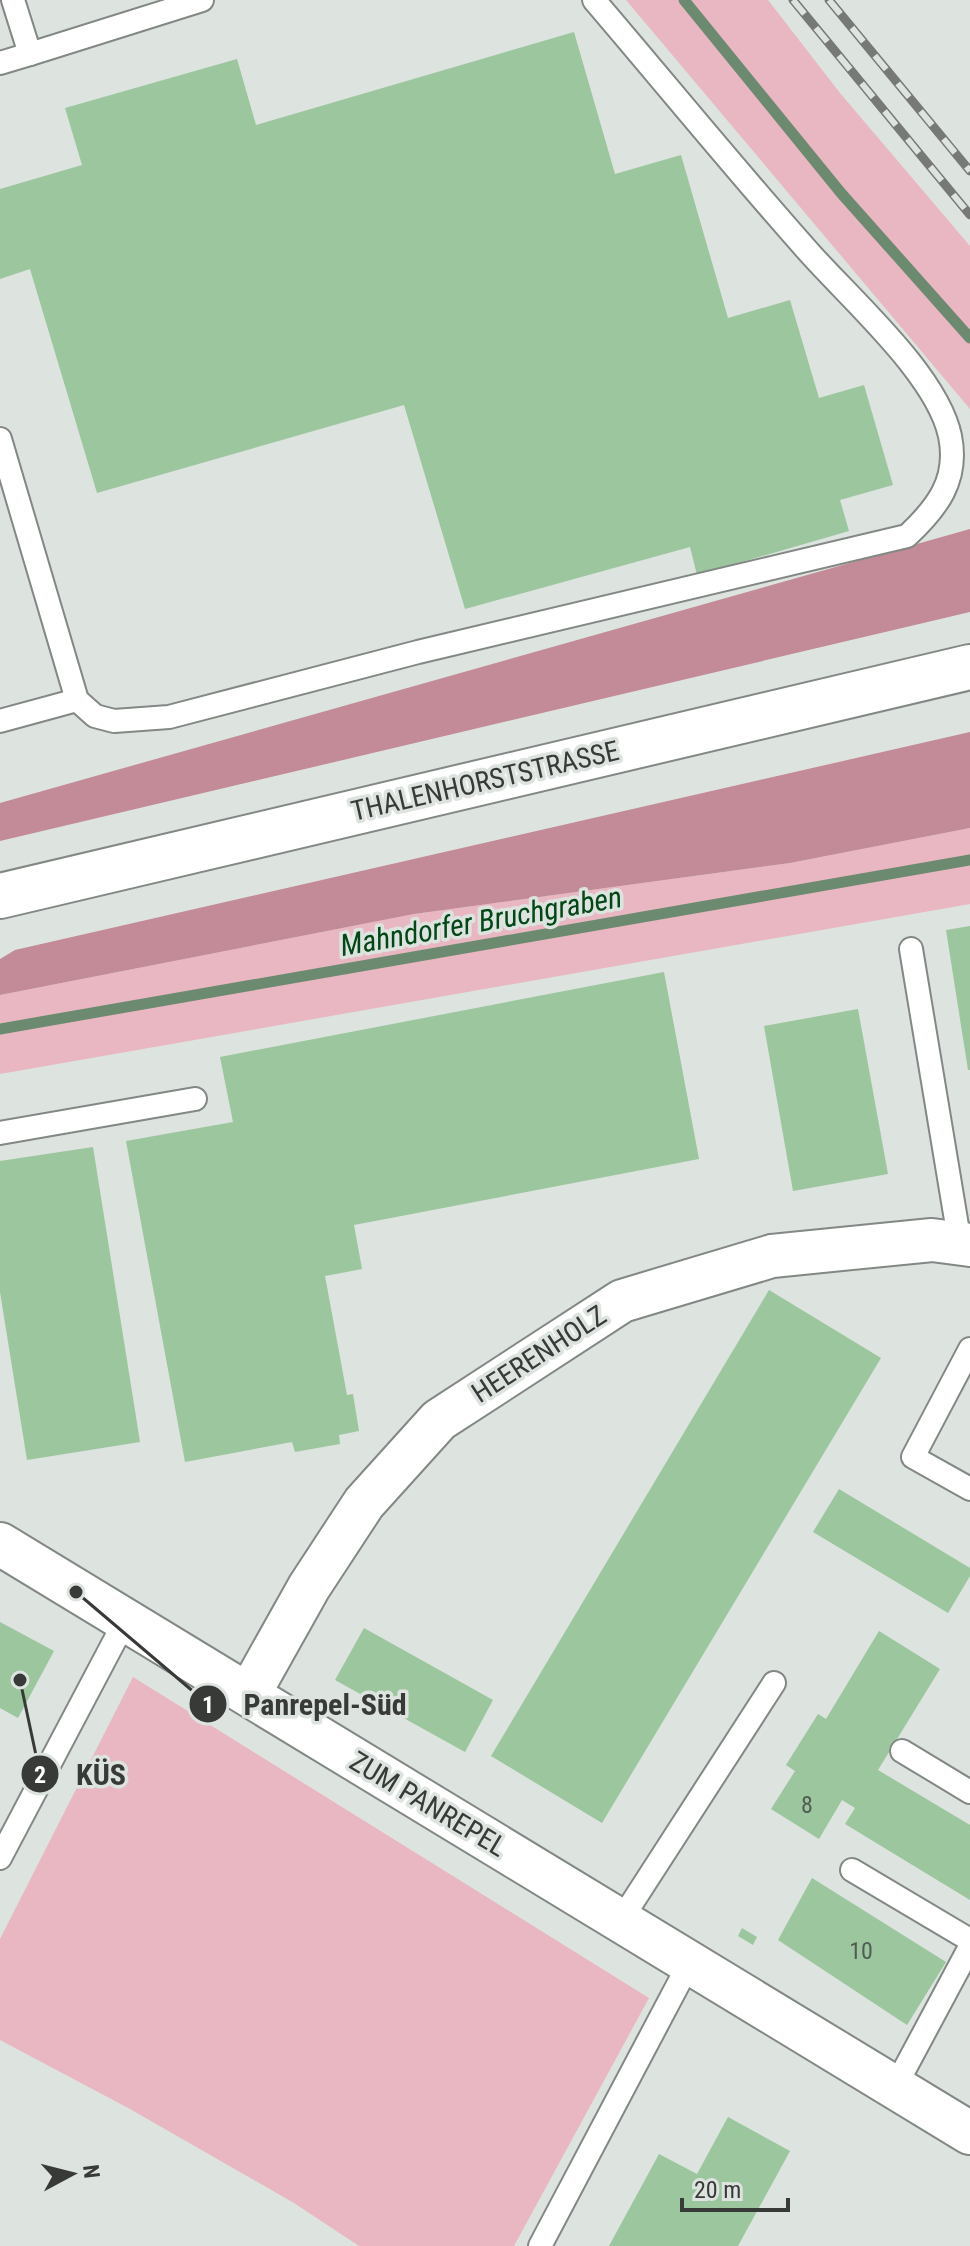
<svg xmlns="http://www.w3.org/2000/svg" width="970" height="2246" font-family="'Roboto Condensed',sans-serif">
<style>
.green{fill:#e9b7c1}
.forest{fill:#c38a97}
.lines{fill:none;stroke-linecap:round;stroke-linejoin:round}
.stream{stroke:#6c8a6f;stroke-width:11}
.building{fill:#9bc69e}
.service-casing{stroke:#828883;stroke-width:26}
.minor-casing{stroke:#828883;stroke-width:46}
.secondary-casing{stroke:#828883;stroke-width:48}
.service{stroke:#fff;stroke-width:22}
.minor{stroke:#fff;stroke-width:42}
.secondary{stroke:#fff;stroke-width:44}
.rail-casing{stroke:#767976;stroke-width:9}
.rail{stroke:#dde3de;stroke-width:6;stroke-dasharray:18;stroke-linecap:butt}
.labels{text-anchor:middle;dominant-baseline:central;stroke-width:7;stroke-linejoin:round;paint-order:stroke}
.number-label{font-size:24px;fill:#515d52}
.street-label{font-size:28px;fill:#383a38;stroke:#dde3de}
.water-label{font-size:30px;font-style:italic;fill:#024716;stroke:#dde3de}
.leader{fill:none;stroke:#383a38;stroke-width:3}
.callout-dot{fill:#383a38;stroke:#dde3de;stroke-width:3}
.mark-label{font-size:24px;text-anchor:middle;font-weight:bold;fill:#fff}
.callout-label{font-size:30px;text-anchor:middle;font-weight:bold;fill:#383a38;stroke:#dde3de;stroke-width:7;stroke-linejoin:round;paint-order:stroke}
</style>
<rect width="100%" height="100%" fill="#dde3de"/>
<g class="green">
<polygon points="626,0 768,0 840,93 970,246 970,409"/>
<polygon points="970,828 970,904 0,1074 0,995 414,914 790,863"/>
<polygon points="133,1677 649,1998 514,2246 359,2246 294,2203 130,2109 0,2040 0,1939"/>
</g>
<g class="forest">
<polygon points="970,529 970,612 0,841 0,803"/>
<polygon points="970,732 970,828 790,863 414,914 0,995 0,959 15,950"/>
</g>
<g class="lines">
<g class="stream">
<polyline points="684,0 841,193 970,338"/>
<polyline points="0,1029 970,860"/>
</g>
</g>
<g class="building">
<polygon points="574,32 615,174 681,155 728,318 790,300 819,398 864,385 893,485 840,500 849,531 697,575 690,547 465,609 404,405 97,493 30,269 0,279 0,189 82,165 65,108 237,59 256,125"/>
<polygon points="970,926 970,1070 968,1070 946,930"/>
<polygon points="664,972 699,1159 354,1225 362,1269 325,1276 347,1395 353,1394 359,1431 339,1435 340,1444 295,1452 292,1442 185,1462 126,1141 233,1122 220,1057"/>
<polygon points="858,1009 888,1174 793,1191 764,1026"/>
<polygon points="93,1147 140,1442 27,1460 0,1292 0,1161"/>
<polygon points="769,1290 881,1358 602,1823 491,1756"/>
<polygon points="839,1489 970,1568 970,1576 948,1613 813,1532"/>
<polygon points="0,1622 54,1651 18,1718 0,1708"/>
<polygon points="364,1628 493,1700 465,1752 335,1680"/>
<polygon points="879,1631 940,1669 878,1770 970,1825 970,1900 845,1824 855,1808 842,1800 819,1839 771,1809 795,1771 786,1765 818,1714 826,1719"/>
<polygon points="812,1878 946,1962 907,2025 778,1940"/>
<polygon points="742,1928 757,1937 753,1945 738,1936"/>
<polygon points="728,2117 790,2151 738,2246 609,2246 659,2154 697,2174"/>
</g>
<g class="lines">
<defs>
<g id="service">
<polyline points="13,0 30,54 202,0"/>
<polyline points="0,63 30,54"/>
<polyline points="0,439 77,700 0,721"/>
<path d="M 77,700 L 95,716 L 114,721 L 169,717 L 418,652 L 907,536 C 937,508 959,480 950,436 C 937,374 849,298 807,250 C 734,168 665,83 594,0"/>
<polyline points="911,949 960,1244"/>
<polyline points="0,1133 195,1099"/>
<polyline points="970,1349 913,1457 970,1489"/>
<polyline points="902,1751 970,1792"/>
<polyline points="0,1858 125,1621"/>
<polyline points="852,1870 970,1940"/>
<polyline points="621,1920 774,1683"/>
<polyline points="895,2087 970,1947"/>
<polyline points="540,2246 690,1962"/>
</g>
<g id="minor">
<polyline points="0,1544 970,2133"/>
<polyline points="249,1694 309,1587 364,1503 439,1420 622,1301 772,1256 932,1240 970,1245"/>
</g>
<polyline id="secondary" points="0,896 970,667"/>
</defs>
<use href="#service" class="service-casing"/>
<use href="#minor" class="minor-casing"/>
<use href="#secondary" class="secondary-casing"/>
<use href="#service" class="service"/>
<use href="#minor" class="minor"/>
<use href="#secondary" class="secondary"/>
<defs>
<g id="rail">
<polyline points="793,0 970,215"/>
<polyline points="829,0 970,171"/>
</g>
</defs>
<use href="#rail" class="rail-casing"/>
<use href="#rail" class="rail"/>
</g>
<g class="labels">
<g class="number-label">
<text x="807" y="1805">8</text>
<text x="861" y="1951">10</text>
</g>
<g class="street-label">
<text transform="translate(485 781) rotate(-13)">THALENHORSTSTRASSE</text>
<text transform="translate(539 1354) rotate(-33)">HEERENHOLZ</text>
<text transform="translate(428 1804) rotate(31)">ZUM PANREPEL</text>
</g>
<g class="water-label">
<text transform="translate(481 921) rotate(-10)">Mahndorfer Bruchgraben</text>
</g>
</g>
<path class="leader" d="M76 1592L208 1704M20 1680L40 1774"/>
<g class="callout-dot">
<circle cx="76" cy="1592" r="8"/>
<circle cx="20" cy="1680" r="8"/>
<circle cx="208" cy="1704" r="20"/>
<circle cx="40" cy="1774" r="20"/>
</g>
<g class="mark-label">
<text x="208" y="1713">1</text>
<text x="40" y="1783">2</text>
</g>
<g class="callout-label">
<text x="325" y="1715">Panrepel-Süd</text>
<text x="101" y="1785">KÜS</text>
</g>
<g transform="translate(72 2174) rotate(83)" stroke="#dde3de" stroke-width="6" paint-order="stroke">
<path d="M0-6L14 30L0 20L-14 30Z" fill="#383a38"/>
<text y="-12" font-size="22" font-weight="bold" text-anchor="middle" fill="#383a38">N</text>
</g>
<path d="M682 2198v12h106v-12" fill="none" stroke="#383a38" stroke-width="4"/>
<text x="694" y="2198" font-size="24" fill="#383a38" stroke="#dde3de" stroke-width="6" paint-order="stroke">20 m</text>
</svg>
